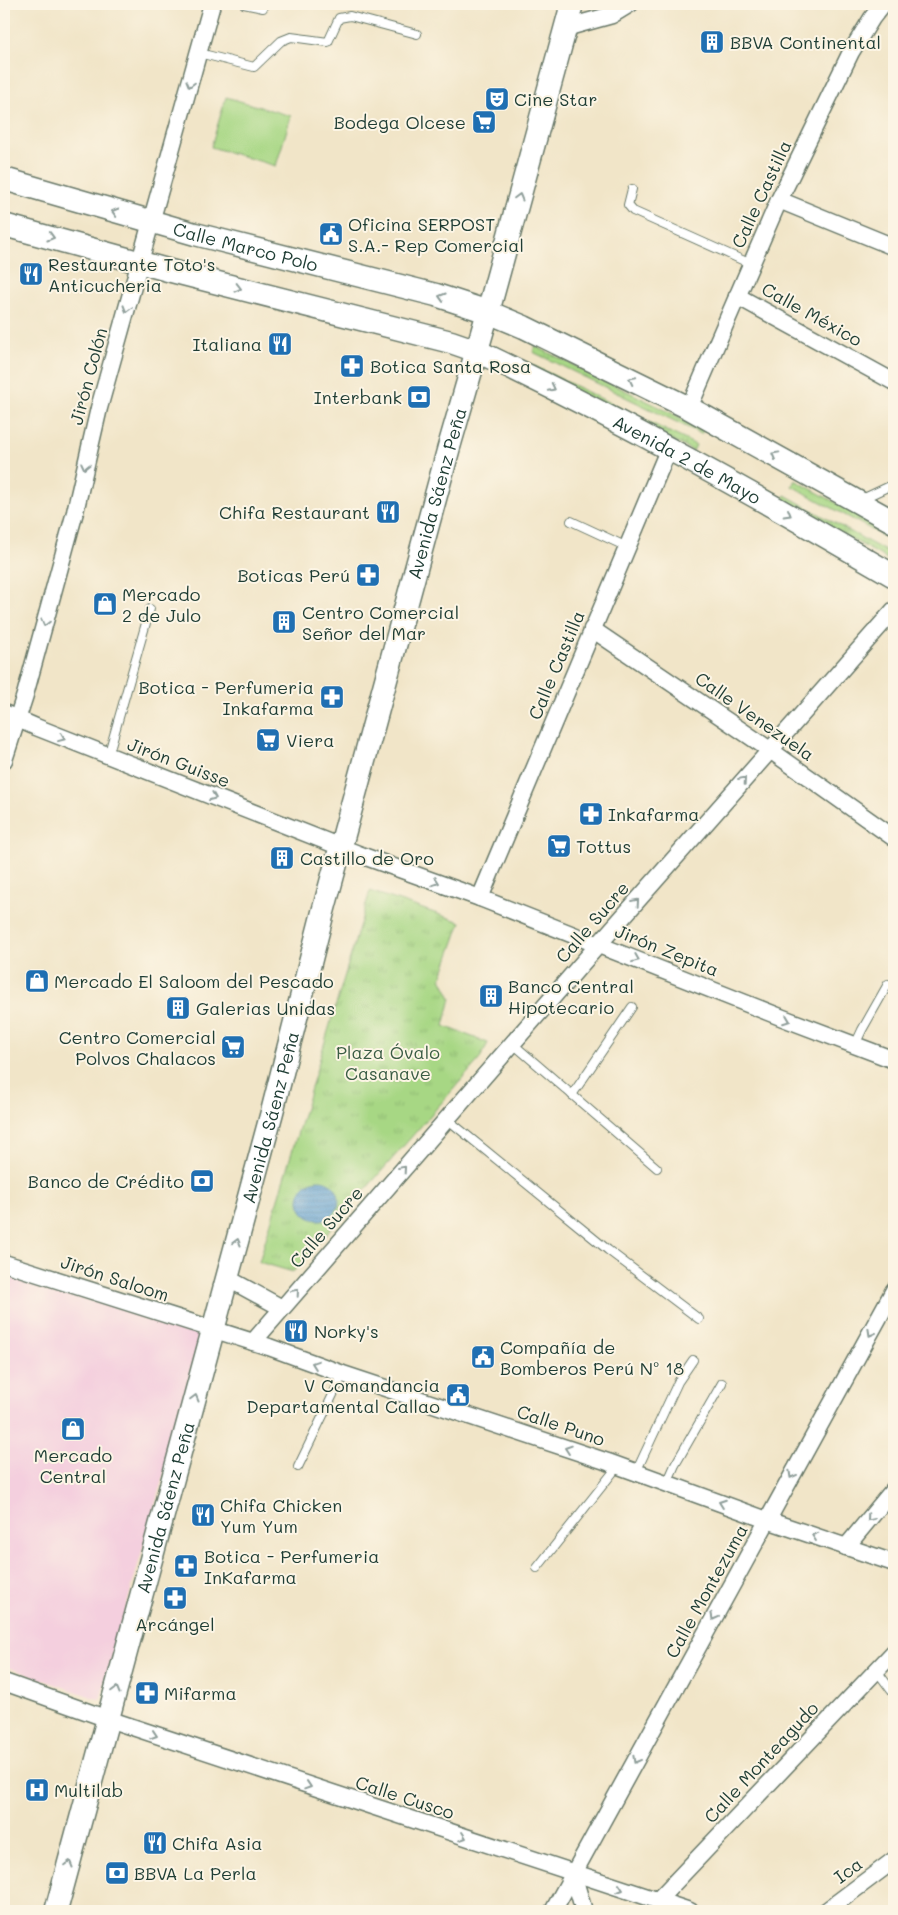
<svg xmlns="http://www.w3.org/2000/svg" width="898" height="1915" font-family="Mali,sans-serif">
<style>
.built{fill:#f4cfde}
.grass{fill:url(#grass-tufts);stroke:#638a5c}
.garden{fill:#a7d784;stroke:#638a5c}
.water{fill:url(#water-rules);stroke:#3f6e83}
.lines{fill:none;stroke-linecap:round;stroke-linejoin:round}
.lane-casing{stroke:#687868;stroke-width:10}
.street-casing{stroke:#687868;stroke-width:19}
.secondary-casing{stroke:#687868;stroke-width:25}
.lane{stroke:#fff;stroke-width:8}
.street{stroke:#fff;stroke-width:16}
.secondary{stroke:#fff;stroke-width:22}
.oneway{stroke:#8f9e9a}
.labels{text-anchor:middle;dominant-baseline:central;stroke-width:4;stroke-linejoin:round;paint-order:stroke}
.poi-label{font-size:18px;fill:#1f3d34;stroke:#fcf5e5;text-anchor:start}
.street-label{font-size:18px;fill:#1f3d34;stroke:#fcf5e5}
.park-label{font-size:18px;fill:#3a5c44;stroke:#fcf5e5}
</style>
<defs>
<pattern id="grass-tufts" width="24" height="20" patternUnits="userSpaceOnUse" patternTransform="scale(1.25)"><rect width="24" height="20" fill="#a7d784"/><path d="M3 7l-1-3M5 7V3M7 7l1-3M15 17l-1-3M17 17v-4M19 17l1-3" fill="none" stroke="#8fb973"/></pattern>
<pattern id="water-rules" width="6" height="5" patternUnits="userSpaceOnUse" patternTransform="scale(1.25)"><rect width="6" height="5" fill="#5fa0d2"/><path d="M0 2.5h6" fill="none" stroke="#4e84ab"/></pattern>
</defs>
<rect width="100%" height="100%" fill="#fcf5e5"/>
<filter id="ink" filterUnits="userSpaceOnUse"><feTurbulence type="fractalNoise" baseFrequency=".02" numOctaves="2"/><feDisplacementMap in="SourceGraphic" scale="10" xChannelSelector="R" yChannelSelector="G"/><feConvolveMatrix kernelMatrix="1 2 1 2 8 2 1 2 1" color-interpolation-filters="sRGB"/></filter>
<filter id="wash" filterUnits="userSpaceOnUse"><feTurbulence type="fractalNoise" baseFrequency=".0096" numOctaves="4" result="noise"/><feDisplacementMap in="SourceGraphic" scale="20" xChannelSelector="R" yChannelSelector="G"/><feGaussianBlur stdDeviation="1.12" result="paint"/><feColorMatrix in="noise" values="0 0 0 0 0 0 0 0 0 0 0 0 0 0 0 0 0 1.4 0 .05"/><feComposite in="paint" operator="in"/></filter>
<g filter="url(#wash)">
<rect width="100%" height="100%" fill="#f1e5c8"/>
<polygon class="built" points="4,1266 203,1335 100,1700 4,1666"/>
<g class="grass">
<polygon points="535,346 704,429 701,434 533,352"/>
<polygon points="528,363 696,445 693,451 525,368"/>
<polygon points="795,480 894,535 894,542 792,486"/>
<polygon points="785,495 894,556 894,563 782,500"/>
<polygon points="370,891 461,922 441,978 451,998 444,1026 488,1043 479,1060 293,1272 259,1262"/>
</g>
<polygon class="garden" points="226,97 291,116 276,166 211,147"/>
<circle class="water" cx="319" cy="1200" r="20"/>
</g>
<g filter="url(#ink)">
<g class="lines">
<defs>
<g id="lane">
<polyline points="244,4 263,8"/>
<polyline points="199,53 254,67 281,41 291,37 328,42 339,18 350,16 417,34"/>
<polyline points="632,189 628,205 633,211 751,264"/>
<polyline points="862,499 894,484"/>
<polyline points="571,521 627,547"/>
<polyline points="108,756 150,609"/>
<polyline points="512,1043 657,1168"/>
<polyline points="855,1045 862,1030 888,984"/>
<polyline points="572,1095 632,1007"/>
<polyline points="447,1119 608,1250 699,1319"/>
<polyline points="298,1467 343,1374"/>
<polyline points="636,1472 678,1382 693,1360"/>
<polyline points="667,1483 675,1465 722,1383"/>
<polyline points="537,1568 618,1466"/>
<polyline points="877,1671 894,1694"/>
</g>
<g id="street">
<polyline points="565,28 612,15 630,4"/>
<polyline points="779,200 894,247"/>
<polyline points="737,296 894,382"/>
<polyline points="689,408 779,200 851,52 872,18 883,4"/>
<polyline points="592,629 770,750 894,838"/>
<polyline points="4,713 36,727 366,857 480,898 783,1018 894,1060"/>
<polyline points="4,760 25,695 75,512 99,408 212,4"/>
<polyline points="480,898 669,448"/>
<polyline points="4,1263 269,1347 343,1374 608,1462 767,1520 894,1563"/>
<polyline points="227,1278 282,1308"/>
<polyline points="253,1342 599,944 894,610"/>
<polyline points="846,1547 894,1489"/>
<polyline points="4,1682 108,1719 690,1911"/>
<polyline points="573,1874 584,1911"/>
<polyline points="657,1901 894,1652"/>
<polyline points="553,1911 894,1290"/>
<polyline points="826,1911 894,1860"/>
</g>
<g id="secondary">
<path id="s1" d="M 4,179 L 195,234 L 436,295 L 488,312 L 524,327 L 689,408 L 894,522"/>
<path id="s2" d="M 4,225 L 171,271 L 451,342 L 477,351 C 620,419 757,496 894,576"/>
<path id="s3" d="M 56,1911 L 272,1112 L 323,912 L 449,447 L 488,312 L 572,4"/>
</g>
</defs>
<use href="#lane" class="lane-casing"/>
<use href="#street" class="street-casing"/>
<use href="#secondary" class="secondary-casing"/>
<use href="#lane" class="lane"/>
<use href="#street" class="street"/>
<use href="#secondary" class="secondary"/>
</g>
<defs><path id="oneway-chevron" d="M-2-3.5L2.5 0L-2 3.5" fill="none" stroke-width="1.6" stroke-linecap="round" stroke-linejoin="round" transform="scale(1.25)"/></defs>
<g class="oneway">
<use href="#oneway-chevron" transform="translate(190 84) rotate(105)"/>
<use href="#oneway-chevron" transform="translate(519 197) rotate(-75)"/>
<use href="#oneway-chevron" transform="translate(115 212) rotate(-164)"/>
<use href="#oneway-chevron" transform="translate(51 237) rotate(16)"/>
<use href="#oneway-chevron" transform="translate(238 288) rotate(14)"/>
<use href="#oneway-chevron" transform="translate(442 297) rotate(-163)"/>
<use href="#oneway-chevron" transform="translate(127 309) rotate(106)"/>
<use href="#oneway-chevron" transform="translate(632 380) rotate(-154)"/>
<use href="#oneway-chevron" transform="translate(552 388) rotate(27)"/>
<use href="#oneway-chevron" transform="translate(775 455) rotate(-151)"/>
<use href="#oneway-chevron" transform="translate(85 466) rotate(103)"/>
<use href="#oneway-chevron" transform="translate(788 514) rotate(30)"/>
<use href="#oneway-chevron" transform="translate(45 623) rotate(105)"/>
<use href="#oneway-chevron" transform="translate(62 738) rotate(22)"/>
<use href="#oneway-chevron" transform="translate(743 780) rotate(-49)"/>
<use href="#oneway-chevron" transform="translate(213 797) rotate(22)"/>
<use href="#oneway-chevron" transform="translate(436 882) rotate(20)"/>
<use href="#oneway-chevron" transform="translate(636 902) rotate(-49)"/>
<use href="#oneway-chevron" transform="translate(636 959) rotate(22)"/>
<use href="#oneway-chevron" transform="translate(787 1020) rotate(21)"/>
<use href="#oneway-chevron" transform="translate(403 1169) rotate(-49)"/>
<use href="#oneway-chevron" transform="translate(237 1242) rotate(-75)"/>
<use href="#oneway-chevron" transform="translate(296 1292) rotate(-49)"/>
<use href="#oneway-chevron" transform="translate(871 1333) rotate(119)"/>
<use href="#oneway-chevron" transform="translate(315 1364) rotate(-160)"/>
<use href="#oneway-chevron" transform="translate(195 1398) rotate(-75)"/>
<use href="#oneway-chevron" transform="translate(568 1449) rotate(-161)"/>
<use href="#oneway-chevron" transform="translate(792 1475) rotate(119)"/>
<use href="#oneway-chevron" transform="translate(722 1503) rotate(-160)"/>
<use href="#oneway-chevron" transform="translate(870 1518) rotate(130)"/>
<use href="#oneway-chevron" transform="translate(815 1536) rotate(-161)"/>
<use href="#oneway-chevron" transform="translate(714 1617) rotate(118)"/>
<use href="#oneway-chevron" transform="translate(116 1690) rotate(-75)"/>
<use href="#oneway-chevron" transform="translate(154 1735) rotate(18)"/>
<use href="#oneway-chevron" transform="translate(636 1760) rotate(119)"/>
<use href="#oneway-chevron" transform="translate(308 1786) rotate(18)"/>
<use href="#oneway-chevron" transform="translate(463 1837) rotate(19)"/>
<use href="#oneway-chevron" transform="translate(69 1864) rotate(-75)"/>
<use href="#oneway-chevron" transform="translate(620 1889) rotate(18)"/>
</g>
</g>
<defs>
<symbol id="building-square" viewBox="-11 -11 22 22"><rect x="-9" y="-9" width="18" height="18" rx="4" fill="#1f6fb2" stroke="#fcf5e5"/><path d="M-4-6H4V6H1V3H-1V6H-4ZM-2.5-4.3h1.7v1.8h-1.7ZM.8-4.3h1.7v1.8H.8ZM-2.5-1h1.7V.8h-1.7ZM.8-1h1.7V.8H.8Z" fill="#fff"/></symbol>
<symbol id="theatre-square" viewBox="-11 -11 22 22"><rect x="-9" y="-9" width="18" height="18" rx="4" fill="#1f6fb2" stroke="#fcf5e5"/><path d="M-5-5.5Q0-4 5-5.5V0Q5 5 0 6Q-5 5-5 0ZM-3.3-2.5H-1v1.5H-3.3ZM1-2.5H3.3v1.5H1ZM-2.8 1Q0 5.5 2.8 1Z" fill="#fff"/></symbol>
<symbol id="supermarket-square" viewBox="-11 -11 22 22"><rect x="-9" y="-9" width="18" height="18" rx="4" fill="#1f6fb2" stroke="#fcf5e5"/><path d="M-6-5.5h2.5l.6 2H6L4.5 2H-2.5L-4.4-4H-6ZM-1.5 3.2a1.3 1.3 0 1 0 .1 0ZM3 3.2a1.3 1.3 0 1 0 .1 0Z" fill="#fff"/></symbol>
<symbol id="civic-square" viewBox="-11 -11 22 22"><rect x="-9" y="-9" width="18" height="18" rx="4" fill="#1f6fb2" stroke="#fcf5e5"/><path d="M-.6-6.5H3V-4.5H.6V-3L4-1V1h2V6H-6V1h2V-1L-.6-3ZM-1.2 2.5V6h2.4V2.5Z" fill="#fff"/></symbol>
<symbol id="restaurant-square" viewBox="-11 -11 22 22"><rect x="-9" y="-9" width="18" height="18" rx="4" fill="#1f6fb2" stroke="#fcf5e5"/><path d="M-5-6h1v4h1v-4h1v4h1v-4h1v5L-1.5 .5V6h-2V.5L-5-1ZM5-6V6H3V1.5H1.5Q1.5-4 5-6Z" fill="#fff"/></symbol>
<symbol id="pharmacy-square" viewBox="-11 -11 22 22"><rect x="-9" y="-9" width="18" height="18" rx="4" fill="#1f6fb2" stroke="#fcf5e5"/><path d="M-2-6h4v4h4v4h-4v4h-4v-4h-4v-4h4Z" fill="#fff"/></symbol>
<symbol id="bank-square" viewBox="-11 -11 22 22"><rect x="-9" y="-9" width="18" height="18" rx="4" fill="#1f6fb2" stroke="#fcf5e5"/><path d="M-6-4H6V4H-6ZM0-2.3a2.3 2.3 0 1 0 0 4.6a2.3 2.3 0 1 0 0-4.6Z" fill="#fff"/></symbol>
<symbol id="shop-square" viewBox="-11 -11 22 22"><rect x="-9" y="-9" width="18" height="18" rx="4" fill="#1f6fb2" stroke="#fcf5e5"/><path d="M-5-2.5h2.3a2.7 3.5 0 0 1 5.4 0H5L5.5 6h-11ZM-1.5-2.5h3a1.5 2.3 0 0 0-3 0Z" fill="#fff"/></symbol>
<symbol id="hospital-square" viewBox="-11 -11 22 22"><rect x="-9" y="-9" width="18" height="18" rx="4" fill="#1f6fb2" stroke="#fcf5e5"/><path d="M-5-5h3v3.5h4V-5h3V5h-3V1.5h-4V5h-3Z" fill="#fff"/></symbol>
</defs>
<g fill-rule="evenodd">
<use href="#building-square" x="698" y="28" width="28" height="28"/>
<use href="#theatre-square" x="483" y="85" width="28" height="28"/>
<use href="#supermarket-square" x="470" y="108" width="28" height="28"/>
<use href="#civic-square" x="317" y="220" width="28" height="28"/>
<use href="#restaurant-square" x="17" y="260" width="28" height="28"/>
<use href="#restaurant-square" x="266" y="330" width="28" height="28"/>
<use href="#pharmacy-square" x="338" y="352" width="28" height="28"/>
<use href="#bank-square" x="405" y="383" width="28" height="28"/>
<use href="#restaurant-square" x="374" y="498" width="28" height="28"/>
<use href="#pharmacy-square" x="354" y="561" width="28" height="28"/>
<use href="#shop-square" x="91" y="590" width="28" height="28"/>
<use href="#building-square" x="270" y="608" width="28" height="28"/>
<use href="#pharmacy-square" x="318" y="683" width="28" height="28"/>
<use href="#supermarket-square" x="254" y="726" width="28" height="28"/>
<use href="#pharmacy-square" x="577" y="800" width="28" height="28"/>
<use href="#supermarket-square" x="545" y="832" width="28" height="28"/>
<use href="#building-square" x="268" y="844" width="28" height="28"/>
<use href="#shop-square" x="23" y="967" width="28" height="28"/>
<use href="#building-square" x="477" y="982" width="28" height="28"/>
<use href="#building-square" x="164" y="994" width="28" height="28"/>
<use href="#supermarket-square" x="219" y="1033" width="28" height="28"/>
<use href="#bank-square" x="188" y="1167" width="28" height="28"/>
<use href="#restaurant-square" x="282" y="1317" width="28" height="28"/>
<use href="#civic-square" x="469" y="1343" width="28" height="28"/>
<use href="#civic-square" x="444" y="1381" width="28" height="28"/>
<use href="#shop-square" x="59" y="1415" width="28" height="28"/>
<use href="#restaurant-square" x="189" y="1501" width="28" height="28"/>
<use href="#pharmacy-square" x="172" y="1552" width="28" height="28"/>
<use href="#pharmacy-square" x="161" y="1584" width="28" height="28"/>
<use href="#pharmacy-square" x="133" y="1679" width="28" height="28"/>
<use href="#hospital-square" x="23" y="1776" width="28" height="28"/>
<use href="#restaurant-square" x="141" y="1829" width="28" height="28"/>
<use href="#bank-square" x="103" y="1859" width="28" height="28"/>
</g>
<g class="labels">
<g class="poi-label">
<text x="730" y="42">BBVA Continental</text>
<text x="514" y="99">Cine Star</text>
<text x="466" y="122" text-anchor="end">Bodega Olcese</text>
<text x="348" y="224">Oficina SERPOST<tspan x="348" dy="21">S.A.- Rep Comercial</tspan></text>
<text x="48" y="264">Restaurante Toto's<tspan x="48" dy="21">Anticucheria</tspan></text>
<text x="262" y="344" text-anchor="end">Italiana</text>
<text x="370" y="366">Botica Santa Rosa</text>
<text x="402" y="397" text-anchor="end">Interbank</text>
<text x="370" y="512" text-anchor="end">Chifa Restaurant</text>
<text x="350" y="575" text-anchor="end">Boticas Perú</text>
<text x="122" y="594">Mercado<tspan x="122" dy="21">2 de Julo</tspan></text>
<text x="302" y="612">Centro Comercial<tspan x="302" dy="21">Señor del Mar</tspan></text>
<text x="314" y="687" text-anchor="end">Botica - Perfumeria<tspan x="314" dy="21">Inkafarma</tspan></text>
<text x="286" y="740">Viera</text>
<text x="608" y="814">Inkafarma</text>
<text x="576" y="846">Tottus</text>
<text x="300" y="858">Castillo de Oro</text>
<text x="54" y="981">Mercado El Saloom del Pescado</text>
<text x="508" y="986">Banco Central<tspan x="508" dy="21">Hipotecario</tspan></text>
<text x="196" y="1008">Galerias Unidas</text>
<text x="216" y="1037" text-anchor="end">Centro Comercial<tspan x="216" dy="21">Polvos Chalacos</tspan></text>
<text x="184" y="1181" text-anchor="end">Banco de Crédito</text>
<text x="314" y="1331">Norky's</text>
<text x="500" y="1347">Compañía de<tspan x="500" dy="21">Bomberos Perú Nº 18</tspan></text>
<text x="440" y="1385" text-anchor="end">V Comandancia<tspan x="440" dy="21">Departamental Callao</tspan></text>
<text x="73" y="1455" text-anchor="middle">Mercado<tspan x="73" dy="21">Central</tspan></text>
<text x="220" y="1505">Chifa Chicken<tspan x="220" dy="21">Yum Yum</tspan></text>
<text x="204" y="1556">Botica - Perfumeria<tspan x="204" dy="21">InKafarma</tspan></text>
<text x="175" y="1624" text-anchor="middle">Arcángel</text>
<text x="164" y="1693">Mifarma</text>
<text x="54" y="1790">Multilab</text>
<text x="172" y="1843">Chifa Asia</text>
<text x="134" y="1873">BBVA La Perla</text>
</g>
<g class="street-label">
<text transform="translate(761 194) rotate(-65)">Calle Castilla</text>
<text stroke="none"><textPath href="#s1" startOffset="251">Calle Marco Polo</textPath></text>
<text transform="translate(812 314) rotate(29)">Calle México</text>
<text transform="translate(88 376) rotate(-75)">Jirón Colón</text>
<text stroke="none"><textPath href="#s2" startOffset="726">Avenida 2 de Mayo</textPath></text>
<text stroke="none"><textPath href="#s3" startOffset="1468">Avenida Sáenz Peña</textPath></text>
<text transform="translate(556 665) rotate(-67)">Calle Castilla</text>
<text transform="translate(755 716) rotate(35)">Calle Venezuela</text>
<text transform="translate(179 762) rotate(21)">Jirón Guisse</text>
<text transform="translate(592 922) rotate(-49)">Calle Sucre</text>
<text transform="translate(667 950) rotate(22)">Jirón Zepita</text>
<text stroke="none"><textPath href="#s3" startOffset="822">Avenida Sáenz Peña</textPath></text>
<text transform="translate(326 1227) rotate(-49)">Calle Sucre</text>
<text transform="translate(115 1278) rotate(18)">Jirón Saloom</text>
<text transform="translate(561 1425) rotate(19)">Calle Puno</text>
<text stroke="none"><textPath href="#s3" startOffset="418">Avenida Sáenz Peña</textPath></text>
<text transform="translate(706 1591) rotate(-61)">Calle Montezuma</text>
<text transform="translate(761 1762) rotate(-47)">Calle Monteagudo</text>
<text transform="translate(405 1797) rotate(18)">Calle Cusco</text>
<text transform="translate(848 1870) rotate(-37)">Ica</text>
</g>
<g class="park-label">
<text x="388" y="1052">Plaza Óvalo<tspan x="388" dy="21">Casanave</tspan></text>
</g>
</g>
<rect width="898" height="1915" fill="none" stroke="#fcf5e5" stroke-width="20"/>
</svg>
